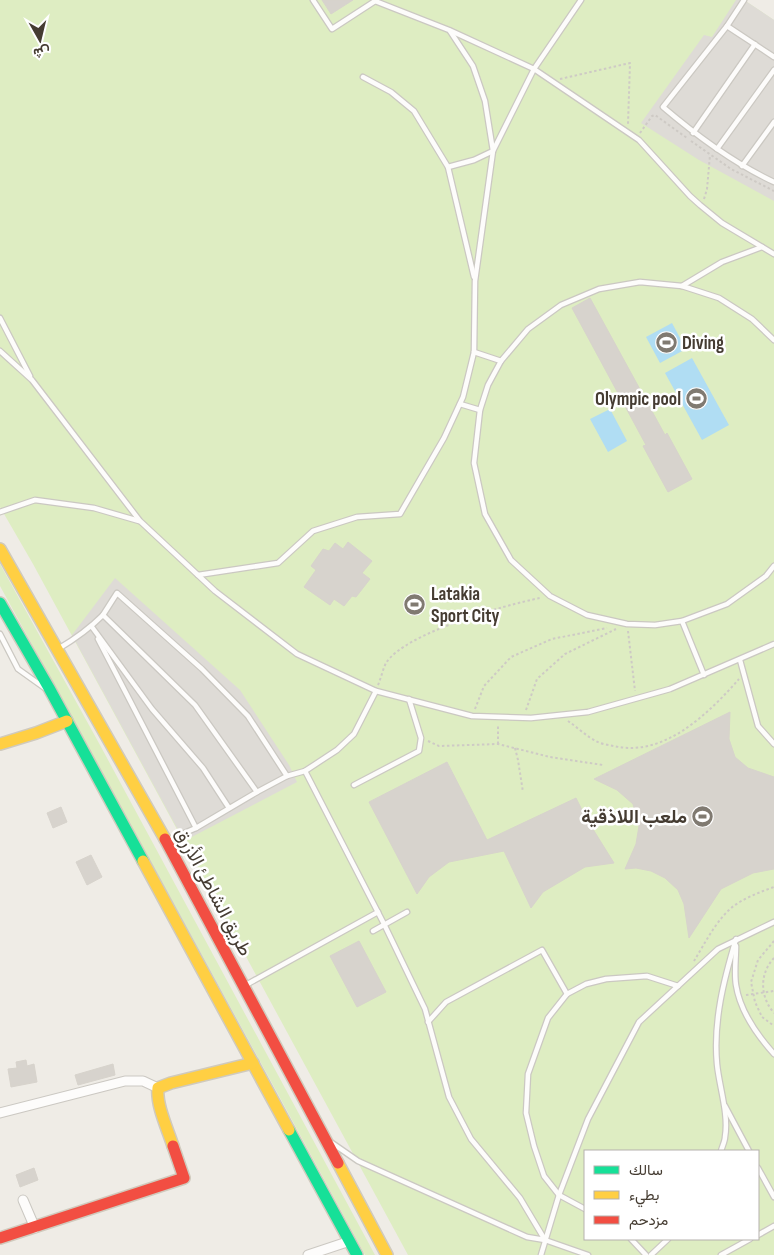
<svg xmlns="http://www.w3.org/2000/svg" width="774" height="1255" font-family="'Sofia Sans Condensed',Vazirmatn,sans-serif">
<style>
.green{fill:#deedc2;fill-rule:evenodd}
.parking{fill:#dedbd6}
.water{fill:#b0ddf3}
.building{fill:#d7d3cd;stroke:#d7d3cc}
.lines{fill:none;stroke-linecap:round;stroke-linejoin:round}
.lane-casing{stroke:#cbc8c2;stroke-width:7}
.street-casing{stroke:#cbc8c2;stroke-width:11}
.fast-casing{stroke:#d0cabd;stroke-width:14}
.slow-casing{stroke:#d0cabd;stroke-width:14}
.jam-casing{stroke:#d0cabd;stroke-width:14}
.path{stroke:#cecac5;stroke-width:2;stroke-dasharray:2.5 2.5;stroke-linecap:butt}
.lane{stroke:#fdfcfb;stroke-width:4.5}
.street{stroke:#fdfcfb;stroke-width:9}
.fast{stroke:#16e098;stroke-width:11}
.slow{stroke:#ffcf43;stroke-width:11}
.jam{stroke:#f24e42;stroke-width:11}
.labels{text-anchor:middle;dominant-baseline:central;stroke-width:5;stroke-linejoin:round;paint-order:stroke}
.poi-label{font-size:19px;font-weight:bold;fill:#453c32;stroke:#fff;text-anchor:start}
.street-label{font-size:19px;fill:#453c32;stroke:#fff}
</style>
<rect width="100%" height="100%" fill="#efece6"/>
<g class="green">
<path d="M 0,0 L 744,0 L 774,20 L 774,1255 L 408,1255 L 33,564 L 0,507 ZM 585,1151 L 758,1151 L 758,1239 L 585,1239 Z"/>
<polygon points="0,564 100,745 375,1255 365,1255 279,1096 0,586"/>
</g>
<g class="parking">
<polygon points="736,0 744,0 774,20 774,201 699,160 641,123 704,35 712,37"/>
<polygon points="115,578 240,690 289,765 297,782 184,841 72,635"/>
</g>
<g class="water">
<polygon points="672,323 686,349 660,363 646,337"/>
<polygon points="692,358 729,425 702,440 665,373"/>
<polygon points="610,409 627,441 608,452 590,419"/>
</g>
<g class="building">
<polygon points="322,0 353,0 331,14"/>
<polygon points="590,298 665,435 667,433 692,479 668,492 643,446 646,445 572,308"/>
<polygon points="348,542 372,561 362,573 370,579 356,597 352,596 344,606 334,599 330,605 304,587 316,570 311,566 323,549 329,551 335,543 343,549"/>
<polygon points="730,712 729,739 735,757 748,768 774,777 774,869 753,873 721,889 689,938 684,904 678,890 665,878 651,871 636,868 625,869 636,844 639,826 633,804 617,790 594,779"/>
<polygon points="447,762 487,840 576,798 586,818 614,863 585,867 543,892 531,908 504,851 449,862 429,877 417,894 369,802"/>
<polygon points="61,807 67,822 53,828 47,813"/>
<polygon points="91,855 102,877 87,885 76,862"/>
<polygon points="359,941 386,992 357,1007 330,956"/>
<polygon points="26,1060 27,1066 34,1064 37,1082 11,1087 8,1069 17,1068 16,1062"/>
<polygon points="113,1064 115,1075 78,1085 75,1075"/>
<polygon points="34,1168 38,1180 20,1187 16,1175"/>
</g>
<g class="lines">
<defs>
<g id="lane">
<polyline points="313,0 332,29 375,1 449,30 534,69 639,140 690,196 700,205 722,223 774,254"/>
<path d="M 744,0 L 727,26 L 663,107 C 697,136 733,163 774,182"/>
<polyline points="727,26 774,57"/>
<polyline points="363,77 391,92 414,111 448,167 474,277"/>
<polyline points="693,133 755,44"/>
<polyline points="717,149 774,70"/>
<polyline points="742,166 774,122"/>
<polyline points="448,167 474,160 493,151 485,101 473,66 450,31"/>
<polyline points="682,286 722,262 762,247"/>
<polyline points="0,318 30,376"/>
<polyline points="774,340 752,319 719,298 682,286 640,282 599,289 561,305 528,329 501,361 488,385 480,410 474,463 485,514 511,560 550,596 587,615 627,624 655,625 682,621 727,604 766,576 774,566"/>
<polyline points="0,351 32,380 140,521 215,591 297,654 376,691 472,716 531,718 588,712 670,689 774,644"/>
<polyline points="474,352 501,361"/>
<polyline points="460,404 480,410"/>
<polyline points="0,512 35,500 94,508 139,521"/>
<polyline points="198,575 278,563 313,531 357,517 400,514 444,438 463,397 474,352 475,281 493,151 534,69 581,0"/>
<polyline points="103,615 117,593 202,669 248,716 287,776"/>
<polyline points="682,621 704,675"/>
<polyline points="92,627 152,709 203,768 229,808"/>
<polyline points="0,634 18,669 46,689"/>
<polyline points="98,639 196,828"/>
<path d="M 58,649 C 75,639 89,629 103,615 L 195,705 L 257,792 L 196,828 L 166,841"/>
<polyline points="740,660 758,726 774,744"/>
<polyline points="305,771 337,750 354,734 376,691"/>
<polyline points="354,785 419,751 421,738 409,699"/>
<polyline points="257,792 287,776 305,771 384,924 425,1009 449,1097 471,1139 520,1198 545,1240"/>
<polyline points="373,931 407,912"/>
<path d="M 736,946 C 736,958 734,973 736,985 C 740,1011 757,1035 774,1054"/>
<polyline points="244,986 378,912"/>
<polyline points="428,1022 446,1002 542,950 567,994"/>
<polyline points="725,1106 749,1151"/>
<polyline points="332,1143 358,1161 527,1237 545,1240 588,1255"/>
<path d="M 721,1151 C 722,1147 725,1141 725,1137 C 729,1114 719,1086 717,1064 C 713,1021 724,979 736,939"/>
<polyline points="758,1168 774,1197"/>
<polyline points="585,1209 559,1195 544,1176 534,1146 526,1113 528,1074 548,1018 567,994 586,984 606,979 647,976 678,986"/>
<polyline points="758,1235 774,1226"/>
<polyline points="631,1239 646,1255"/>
<polyline points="541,1255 559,1195 588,1119 639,1022 718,949 774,922"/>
<polyline points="651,1255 668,1239"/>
<polyline points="721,1255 750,1239"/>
</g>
<g id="street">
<polyline points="0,1113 125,1081 143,1081 158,1088"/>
<polyline points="23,1200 35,1228"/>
<polyline points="308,1255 350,1241"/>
</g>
<g id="fast">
<polyline points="0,603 49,688 143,861"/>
<polyline points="289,1130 357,1255"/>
</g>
<g id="slow">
<polyline points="0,549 165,839"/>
<polyline points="0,744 36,733 67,721"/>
<polyline points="143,861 289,1130"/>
<path d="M 173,1146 C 168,1130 156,1105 158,1088 L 171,1083 L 253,1063"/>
<polyline points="338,1163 387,1255"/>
</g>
<g id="jam">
<polyline points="165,839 338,1163"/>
<polyline points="0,1238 184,1178 173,1146"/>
</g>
</defs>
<use href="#lane" class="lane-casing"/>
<use href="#street" class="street-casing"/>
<use href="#fast" class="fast-casing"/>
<use href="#slow" class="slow-casing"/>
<use href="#jam" class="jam-casing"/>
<g class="path">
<polyline points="560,79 630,63 628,124"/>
<polyline points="640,133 652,116 655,115 687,138"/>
<polyline points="691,141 731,169 774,191"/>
<polyline points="704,199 707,189 710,155"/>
<polyline points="628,631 635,691"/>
<path d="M 378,685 C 381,678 383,669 386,663 C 405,633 505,605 540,598"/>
<polyline points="475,709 484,686 511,657 552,639 607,628"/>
<polyline points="526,710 537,679 565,654 616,629"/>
<path d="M 568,721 C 577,727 586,736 596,741 C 601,744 608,745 614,746 C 664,758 709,713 739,679"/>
<polyline points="428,741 439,746 498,744 550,757 603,765"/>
<polyline points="498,744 498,724"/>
<polyline points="515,748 518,760 523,792"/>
<polyline points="774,941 758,960 751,982 755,1002 762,1017 774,1026"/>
<path d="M 774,958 C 759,974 760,997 774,1013"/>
<path d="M 694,961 C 705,943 718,917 735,905 C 747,897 760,892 774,887"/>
<polyline points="746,995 774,991"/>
</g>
<use href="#lane" class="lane"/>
<use href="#street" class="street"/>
<use href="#fast" class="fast"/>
<use href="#slow" class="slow"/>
<use href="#jam" class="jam"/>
</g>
<defs>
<symbol id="stadium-disc" viewBox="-11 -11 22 22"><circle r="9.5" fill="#807a71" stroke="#fff"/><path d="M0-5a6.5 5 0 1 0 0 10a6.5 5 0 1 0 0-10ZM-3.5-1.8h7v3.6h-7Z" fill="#fff"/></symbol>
</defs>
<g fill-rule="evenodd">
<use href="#stadium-disc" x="654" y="330" width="25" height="25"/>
<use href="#stadium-disc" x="684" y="386" width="25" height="25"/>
<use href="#stadium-disc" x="402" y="592" width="25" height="25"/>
<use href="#stadium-disc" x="690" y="804" width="25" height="25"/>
</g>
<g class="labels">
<g class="poi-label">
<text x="682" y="343">Diving</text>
<text x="681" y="399" text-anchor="end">Olympic pool</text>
<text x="431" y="594">Latakia<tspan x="431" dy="22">Sport City</tspan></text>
<text x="687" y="817" text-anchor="end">ملعب اللاذقية</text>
</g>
<g class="street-label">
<text transform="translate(213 892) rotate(62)">طريق الشاطئ الأزرق</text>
</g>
</g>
<rect x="584" y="1150" width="175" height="90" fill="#ffffff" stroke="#b5b1ad"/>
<rect x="594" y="1166" width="25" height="8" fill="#16e098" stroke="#b5b1ad"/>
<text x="629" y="1175" font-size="15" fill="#453c32">سالك</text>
<rect x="594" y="1191" width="25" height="8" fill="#ffcf43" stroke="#b5b1ad"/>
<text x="629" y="1200" font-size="15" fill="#453c32">بطيء</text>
<rect x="594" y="1216" width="25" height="8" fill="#f24e42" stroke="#b5b1ad"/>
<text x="629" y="1225" font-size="15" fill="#453c32">مزدحم</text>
<g transform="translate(40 40) rotate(172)" stroke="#ffffff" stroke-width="4" paint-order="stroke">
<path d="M0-4L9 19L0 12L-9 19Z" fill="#453c32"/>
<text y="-8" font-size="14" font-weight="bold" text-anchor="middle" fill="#453c32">ش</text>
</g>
</svg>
